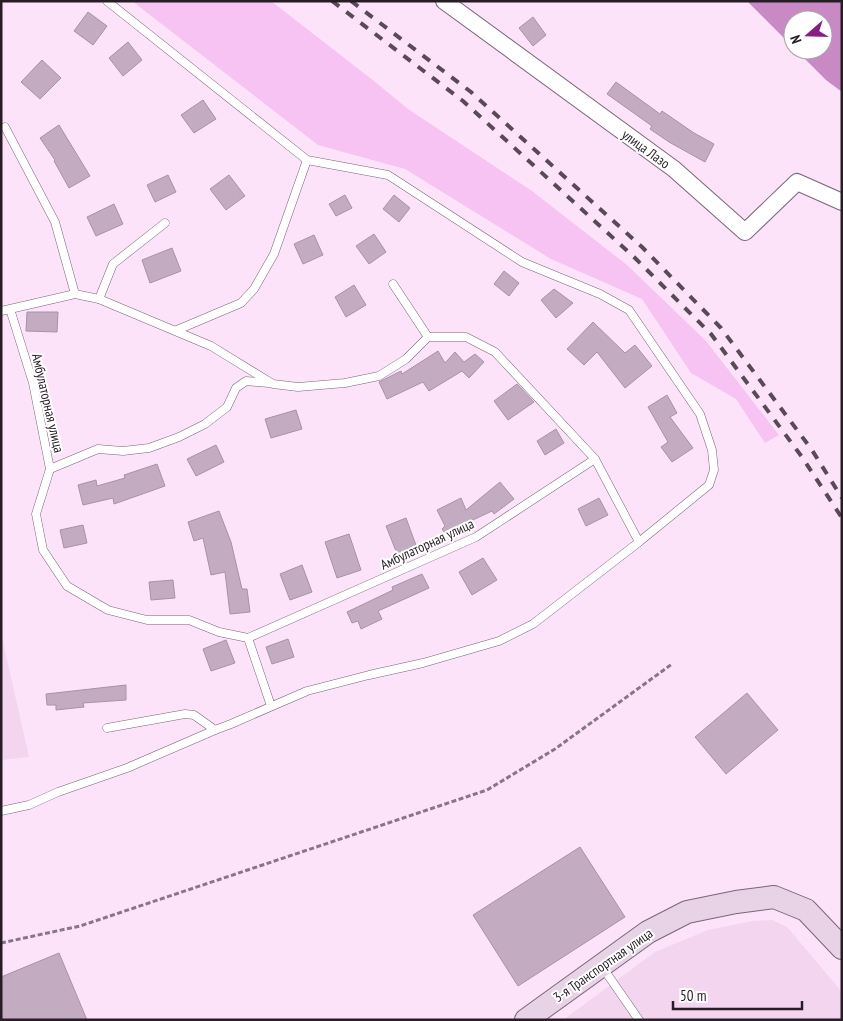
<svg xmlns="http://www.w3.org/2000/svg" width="843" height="1021" font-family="'PT Sans Narrow',sans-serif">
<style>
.built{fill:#f3d5f0}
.green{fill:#f6c3f2}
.water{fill:#c989c4}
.building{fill:#c3acc1;stroke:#a892a6}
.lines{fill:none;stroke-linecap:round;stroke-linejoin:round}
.lane-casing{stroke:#7a6578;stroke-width:9}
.street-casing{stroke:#7a6578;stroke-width:18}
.secondary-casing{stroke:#7a6578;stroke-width:24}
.path{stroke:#877785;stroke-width:3;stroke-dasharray:5 2.5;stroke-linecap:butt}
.lane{stroke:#fff;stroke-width:8}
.street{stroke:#fff;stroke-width:16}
.secondary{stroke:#e7d2e6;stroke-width:22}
.rail{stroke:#584b56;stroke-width:4;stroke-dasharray:9 9;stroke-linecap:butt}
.labels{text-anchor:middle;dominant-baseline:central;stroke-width:4;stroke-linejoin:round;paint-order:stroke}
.street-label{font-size:14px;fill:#261d25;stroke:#fff}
</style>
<rect width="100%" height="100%" fill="#fce3f9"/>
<g class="built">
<polygon points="1,633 29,757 1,760"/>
<polygon points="772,920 787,927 842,992 842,1020 563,1020 655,952 708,930 752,921"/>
</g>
<polygon class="green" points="132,1 271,1 374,81 408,109 532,191 627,265 706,341 779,435 765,443 736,399 691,373 642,299 551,259 405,169 318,145"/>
<polygon class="water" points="747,1 842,1 842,92 826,80 796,50 823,50 823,20 793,20 793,47"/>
<g class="building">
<polygon points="88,12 107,26 93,45 74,31"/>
<polygon points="533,17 546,35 533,46 519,28"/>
<polygon points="128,42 142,60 123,76 109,58"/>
<polygon points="42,60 61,78 40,99 21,82"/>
<polygon points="616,82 660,114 662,111 694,133 714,144 705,162 669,142 650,129 652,126 607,94"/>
<polygon points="203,100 216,119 194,133 181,115"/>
<polygon points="59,125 90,176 69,188 54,161 55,160 40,138"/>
<polygon points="168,175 176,192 155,202 147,185"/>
<polygon points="229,175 245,196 226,210 210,189"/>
<polygon points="345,195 352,208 336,216 329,204"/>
<polygon points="394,195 410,208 399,222 383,209"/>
<polygon points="114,204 123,224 96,236 87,217"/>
<polygon points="374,234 386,252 369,264 356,246"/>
<polygon points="314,235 323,255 303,264 294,244"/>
<polygon points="172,248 181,271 150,283 142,260"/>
<polygon points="504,271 519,283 509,296 494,284"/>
<polygon points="354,285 366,305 346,317 335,297"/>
<polygon points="554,289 573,303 556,318 541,300"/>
<polygon points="27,312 58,312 57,332 26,331"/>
<polygon points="593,322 625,353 635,345 652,366 625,388 597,352 584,365 567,349"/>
<polygon points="438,351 445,363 455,352 464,362 475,354 484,362 469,378 462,371 429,391 423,382 387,399 379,382 401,371 402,374"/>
<polygon points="517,384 534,402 508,420 494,401"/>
<polygon points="667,395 677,413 670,417 693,448 672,462 661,447 668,442 648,407"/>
<polygon points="296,410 302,429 271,438 265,419"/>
<polygon points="556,429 564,443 545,455 537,441"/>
<polygon points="216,445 224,462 196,476 187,459"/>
<polygon points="157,464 165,486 114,504 113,498 83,505 78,485 96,480 97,486 125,478 124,475"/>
<polygon points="500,482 514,499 494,514 492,511 445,533 442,529 445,526 437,510 461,498 466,510"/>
<polygon points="599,498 608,515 586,526 578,509"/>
<polygon points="219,511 231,542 242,589 247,589 250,612 230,614 225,572 211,575 203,538 194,541 188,522"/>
<polygon points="406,518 417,548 398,556 386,526"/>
<polygon points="83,525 87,543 64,548 60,530"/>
<polygon points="349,534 361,570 337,578 325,542"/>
<polygon points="483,558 497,580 472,595 459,572"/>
<polygon points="302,565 312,592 290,600 280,574"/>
<polygon points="422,574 429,588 378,611 382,619 361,629 358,621 352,623 347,612 393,590 392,587"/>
<polygon points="173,580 175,598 151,600 149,582"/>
<polygon points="288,639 294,657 272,664 266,647"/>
<polygon points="226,640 235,663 211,671 203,649"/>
<polygon points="126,685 126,700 83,703 84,707 56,710 56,705 47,705 46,694"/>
<polygon points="747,693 778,730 726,774 695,737"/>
<polygon points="580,847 625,917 518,986 473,915"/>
<polygon points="59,953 87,1020 1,1020 1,977"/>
</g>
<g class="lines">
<defs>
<g id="lane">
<polyline points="107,1 307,160 388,175 522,262 600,294 629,310 700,414 712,450 714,470 709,485 639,542 533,624 499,641 423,663 369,675 307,691 231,724 215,730 194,715 185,714 107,728"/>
<polyline points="5,127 55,222 75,294"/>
<polyline points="393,284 428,337"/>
<polyline points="99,299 113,264 165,223"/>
<polyline points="1,311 10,309 75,294 99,299 211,346 273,384 298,387 345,383 379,376 406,359 428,337 466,337 495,352 595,459 476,537 248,638 219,632 189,620 147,620 108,610 67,586 43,550 36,514 50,469 33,383 10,309"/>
<polyline points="177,330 241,303 254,289 274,254 307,160"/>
<polyline points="595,459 639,542"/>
<polyline points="50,469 98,449 123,451 149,448 179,437 205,424 227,407 236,388 246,381 269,383"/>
<polyline points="248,638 271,706"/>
<polyline points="1,811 29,805 58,792 127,768 215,730"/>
<polyline points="603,968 639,1020"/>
</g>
<polyline id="street" points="444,1 674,169 745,232 797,182 842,202"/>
<polyline id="secondary" points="526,1020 648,932 687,912 736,902 774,897 806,910 842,948"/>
</defs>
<use href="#lane" class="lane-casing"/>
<use href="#street" class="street-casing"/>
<use href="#secondary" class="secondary-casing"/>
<polyline class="path" points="1,943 80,926 487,790 555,749 672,664"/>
<use href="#lane" class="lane"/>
<use href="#street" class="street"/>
<use href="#secondary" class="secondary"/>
<g class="rail">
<polyline points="332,1 463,101 634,257 711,334 802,457 842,518"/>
<polyline points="351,1 471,92 642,247 721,328 812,450 842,498"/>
</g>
</g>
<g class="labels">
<g class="street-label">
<text transform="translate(646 149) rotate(36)">улица Лазо</text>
<text transform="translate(48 403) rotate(77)">Амбулаторная улица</text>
<text transform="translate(427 544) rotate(-25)">Амбулаторная улица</text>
<text transform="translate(603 965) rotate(-35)">3-я Транспортная улица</text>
</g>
</g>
<rect width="843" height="1021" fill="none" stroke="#261d25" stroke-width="5"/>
<g transform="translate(808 35) rotate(250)"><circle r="24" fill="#ffffff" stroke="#a8a5a8"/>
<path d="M0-4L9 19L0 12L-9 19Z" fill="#871e85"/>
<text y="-8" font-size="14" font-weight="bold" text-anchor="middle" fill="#261d25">N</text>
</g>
<path d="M673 1001v8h129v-8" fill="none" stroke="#261d25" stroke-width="2.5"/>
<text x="680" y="1001" font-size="15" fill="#261d25" stroke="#ffffff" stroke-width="4" paint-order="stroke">50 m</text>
</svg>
